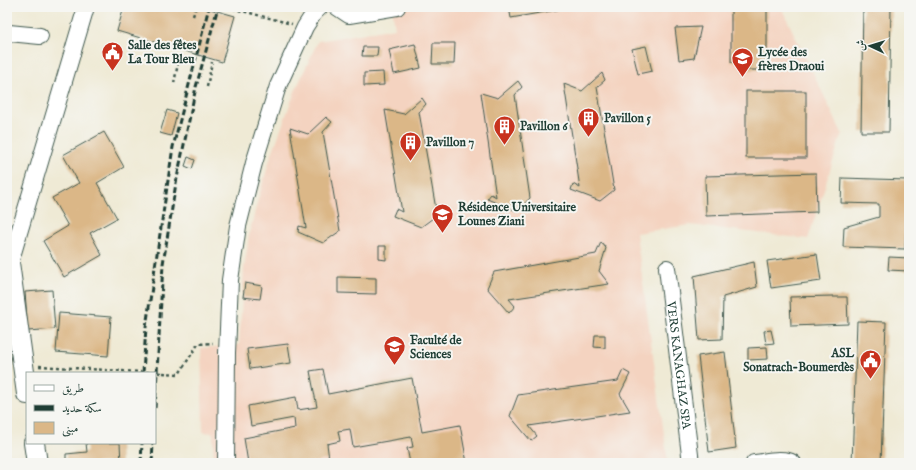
<svg xmlns="http://www.w3.org/2000/svg" width="916" height="470" font-family="'IM FELL English',Amiri,serif">
<style>
.built{fill:#f4d3c0}
.building{fill:#dbb787}
.lines{fill:none;stroke-linecap:round;stroke-linejoin:round}
.minor-casing{stroke:#3e574c;stroke-width:18}
.major-casing{stroke:#3e574c;stroke-width:22}
.path{stroke:#3e574c;stroke-width:2.5;stroke-dasharray:3 3;stroke-linecap:butt}
.minor{stroke:#fff;stroke-width:16}
.major{stroke:#fff;stroke-width:20}
.rail{stroke:#1f3d34;stroke-width:3;stroke-dasharray:6 3;stroke-linecap:butt}
.path-bridge{stroke:#3e574c;stroke-width:2.5;stroke-dasharray:3 3;stroke-linecap:butt}
.labels{text-anchor:middle;dominant-baseline:central;stroke-width:4;stroke-linejoin:round;paint-order:stroke}
.poi-label{font-size:12px;font-weight:bold;fill:#1f3d34;stroke:#f6f6f2;text-anchor:start}
.street-label{font-size:12px;fill:#1f3d34;stroke:#f6f6f2}
</style>
<rect width="100%" height="100%" fill="#f6f6f2"/>
<filter id="ink" filterUnits="userSpaceOnUse"><feTurbulence type="fractalNoise" baseFrequency=".025" numOctaves="2"/><feDisplacementMap in="SourceGraphic" scale="8" xChannelSelector="R" yChannelSelector="G"/><feConvolveMatrix kernelMatrix="1 2 1 2 8 2 1 2 1" color-interpolation-filters="sRGB"/></filter>
<filter id="wash" filterUnits="userSpaceOnUse"><feTurbulence type="fractalNoise" baseFrequency=".012" numOctaves="4" result="noise"/><feDisplacementMap in="SourceGraphic" scale="16" xChannelSelector="R" yChannelSelector="G"/><feGaussianBlur stdDeviation="0.9" result="paint"/><feColorMatrix in="noise" values="0 0 0 0 0 0 0 0 0 0 0 0 0 0 0 0 0 1.4 0 .05"/><feComposite in="paint" operator="in"/></filter>
<g filter="url(#wash)">
<rect width="100%" height="100%" fill="#efead5"/>
<polygon class="built" points="392,7 781,7 842,133 808,239 690,225 636,233 668,463 214,463 213,433 203,432 201,348 239,345 244,269 249,235 258,199 270,159 295,91 318,41 395,28"/>
<g id="blocks">
<g class="building">
<polygon points="124,7 203,7 235,16 222,62 117,31"/>
<polygon points="509,7 568,7 568,8 511,18"/>
<polygon points="731,7 767,7 767,62 759,63 759,70 748,70 748,62 731,62"/>
<polygon points="863,7 891,7 889,132 861,132"/>
<polygon points="701,27 694,58 679,60 675,28"/>
<polygon points="433,43 455,43 454,64 432,64"/>
<polygon points="415,44 421,68 394,74 389,50"/>
<polygon points="646,46 652,71 638,74 632,49"/>
<polygon points="363,47 378,47 377,56 362,56"/>
<polygon points="383,72 384,85 364,86 364,73"/>
<polygon points="602,73 605,80 597,87 614,190 600,201 571,190 573,184 580,188 564,84 582,91"/>
<polygon points="518,81 522,87 515,95 530,198 517,211 487,199 491,194 496,197 481,93 498,98"/>
<rect x="746" y="91" width="60" height="67"/>
<polygon points="422,98 426,104 419,112 437,215 421,227 393,216 396,209 402,212 385,110 404,114"/>
<polygon points="167,110 177,113 171,136 160,133"/>
<polygon points="326,117 332,122 323,132 340,231 323,243 298,232 299,226 306,228 290,128 308,134"/>
<polygon points="104,132 124,167 97,183 117,218 90,233 102,255 64,277 43,241 68,226 52,198 79,183 63,155"/>
<polygon points="188,157 195,160 192,169 185,166"/>
<polygon points="816,173 817,212 706,216 705,176"/>
<polygon points="842,178 907,180 905,249 843,247 844,227 879,217 879,204 841,203"/>
<polygon points="601,242 606,248 599,271 609,284 509,299 515,306 509,313 487,288 494,272 596,254"/>
<polygon points="379,246 386,246 386,260 379,259"/>
<polygon points="817,254 821,281 771,288 767,261"/>
<polygon points="889,257 909,258 909,271 888,270"/>
<polygon points="754,262 757,287 723,297 722,339 699,340 694,276"/>
<polygon points="338,277 376,278 376,294 338,293"/>
<polygon points="245,283 262,286 260,299 243,297"/>
<polygon points="52,290 55,329 28,331 25,292"/>
<polygon points="833,296 833,297 847,297 848,324 791,326 790,297"/>
<polygon points="59,313 111,317 108,356 56,352"/>
<polygon points="857,321 886,322 881,463 852,463"/>
<polygon points="771,330 774,343 766,344 764,331"/>
<polygon points="595,335 605,335 605,348 594,347"/>
<polygon points="288,344 291,363 250,369 247,349"/>
<polygon points="767,347 768,359 748,360 748,348"/>
<polygon points="725,352 736,448 709,452 698,356"/>
<polygon points="323,369 328,394 412,378 422,432 460,425 467,463 410,463 407,448 413,447 411,437 353,447 350,429 338,431 340,441 327,444 329,459 311,463 248,463 244,438 295,428 294,418 251,426 248,406 296,397 298,410 317,407 310,371"/>
<polygon points="623,370 630,374 620,394 630,411 529,426 537,436 531,441 510,416 518,395 618,381"/>
<polygon points="86,443 120,443 121,463 66,463 66,454 87,452"/>
</g>
</g>
</g>
<g filter="url(#ink)">
<use href="#blocks" fill-opacity="0" stroke="#3e574c" stroke-width="1"/>
<g class="lines">
<defs>
<g id="minor">
<polyline points="337,7 349,15 397,7"/>
<polyline points="9,33 40,36"/>
<polyline points="10,263 86,7"/>
<path id="s1" d="M 667,268 L 691,463"/>
<polyline points="226,463 227,353 230,280 238,226 254,163 278,86 305,27 314,13 320,7"/>
<path d="M 754,463 C 765,462 783,457 793,463"/>
</g>
<g id="major">
<polyline points="7,248 27,394"/>
<polyline points="34,443 37,463"/>
</g>
</defs>
<use href="#minor" class="minor-casing"/>
<use href="#major" class="major-casing"/>
<g class="path">
<polyline points="99,7 124,10"/>
<polyline points="227,7 292,24"/>
<polyline points="193,16 196,7"/>
<polyline points="174,83 180,54"/>
<polyline points="207,87 212,62"/>
<polyline points="39,366 122,371"/>
<polyline points="163,373 179,374 198,344 213,343"/>
</g>
<use href="#minor" class="minor"/>
<use href="#major" class="major"/>
<g class="rail">
<polyline points="143,373 146,327 173,147 209,7"/>
<polyline points="155,408 163,264 176,183 196,87 218,7"/>
<polyline points="141,463 142,443"/>
<polyline points="152,463 153,443"/>
</g>
<polyline class="path-bridge" points="122,371 163,373"/>
</g>
</g>
<defs>
<symbol id="civic-pin" viewBox="-11 -11 22 30"><path d="M0 17L-7.5 6A9.5 9.5 0 1 1 7.5 6Z" fill="#c8321e" stroke="#f6f6f2"/><path d="M-.6-6.5H3V-4.5H.6V-3L4-1V1h2V6H-6V1h2V-1L-.6-3ZM-1.2 2.5V6h2.4V2.5Z" fill="#fff"/></symbol>
<symbol id="school-pin" viewBox="-11 -11 22 30"><path d="M0 17L-7.5 6A9.5 9.5 0 1 1 7.5 6Z" fill="#c8321e" stroke="#f6f6f2"/><path d="M0-5L7-2L0 1L-7-2ZM-4 1L0 2.5L4 1V4Q0 6-4 4Z" fill="#fff"/></symbol>
<symbol id="building-pin" viewBox="-11 -11 22 30"><path d="M0 17L-7.5 6A9.5 9.5 0 1 1 7.5 6Z" fill="#c8321e" stroke="#f6f6f2"/><path d="M-4-6H4V6H1V3H-1V6H-4ZM-2.5-4.3h1.7v1.8h-1.7ZM.8-4.3h1.7v1.8H.8ZM-2.5-1h1.7V.8h-1.7ZM.8-1h1.7V.8H.8Z" fill="#fff"/></symbol>
<symbol id="university-pin" viewBox="-11 -11 22 30"><path d="M0 17L-7.5 6A9.5 9.5 0 1 1 7.5 6Z" fill="#c8321e" stroke="#f6f6f2"/><path d="M0-5L7-2L0 1L-7-2ZM-4 1L0 2.5L4 1V4Q0 6-4 4Z" fill="#fff"/></symbol>
</defs>
<g fill-rule="evenodd">
<use href="#civic-pin" x="100" y="40" width="25" height="34"/>
<use href="#school-pin" x="730" y="46" width="25" height="34"/>
<use href="#building-pin" x="576" y="106" width="25" height="34"/>
<use href="#building-pin" x="492" y="114" width="25" height="34"/>
<use href="#building-pin" x="398" y="130" width="25" height="34"/>
<use href="#university-pin" x="430" y="202" width="25" height="34"/>
<use href="#university-pin" x="382" y="334" width="25" height="34"/>
<use href="#civic-pin" x="858" y="348" width="25" height="34"/>
</g>
<g class="labels">
<g class="poi-label">
<text x="128" y="45">Salle des fêtes<tspan x="128" dy="14">La Tour Bleu</tspan></text>
<text x="758" y="52">Lycée des<tspan x="758" dy="14">frères Draoui</tspan></text>
<text x="604" y="118">Pavillon 5</text>
<text x="520" y="126">Pavillon 6</text>
<text x="426" y="142">Pavillon 7</text>
<text x="458" y="207">Résidence Universitaire<tspan x="458" dy="14">Lounes Ziani</tspan></text>
<text x="410" y="340">Faculté de<tspan x="410" dy="14">Sciences</tspan></text>
<text x="854" y="353" text-anchor="end">ASL<tspan x="854" dy="14">Sonatrach-Boumerdès</tspan></text>
</g>
<g class="street-label">
<text stroke="none"><textPath href="#s1" startOffset="98">VERS KANAGHAZ SPA</textPath></text>
</g>
</g>
<rect width="916" height="470" fill="none" stroke="#f6f6f2" stroke-width="24"/>
<rect x="26" y="372" width="130" height="72" fill="#f6f6f2" stroke="#a0aca6"/>
<rect x="34" y="385" width="20" height="6" fill="#ffffff" stroke="#a0aca6"/>
<text x="62" y="392" font-size="12" fill="#1f3d34">طريق</text>
<rect x="34" y="405" width="20" height="6" fill="#1f3d34" stroke="#a0aca6"/>
<text x="62" y="412" font-size="12" fill="#1f3d34">سكة حديد</text>
<rect x="34" y="422" width="20" height="12" fill="#dbb787" stroke="#a0aca6"/>
<text x="62" y="432" font-size="12" fill="#1f3d34">مبنى</text>
<g transform="translate(870 46) rotate(274)" stroke="#f6f6f2" stroke-width="3" paint-order="stroke">
<path d="M0-3L7 15L0 10L-7 15Z" fill="#1f3d34"/>
<text y="-6" font-size="11" font-weight="bold" text-anchor="middle" fill="#1f3d34">ش</text>
</g>
</svg>
